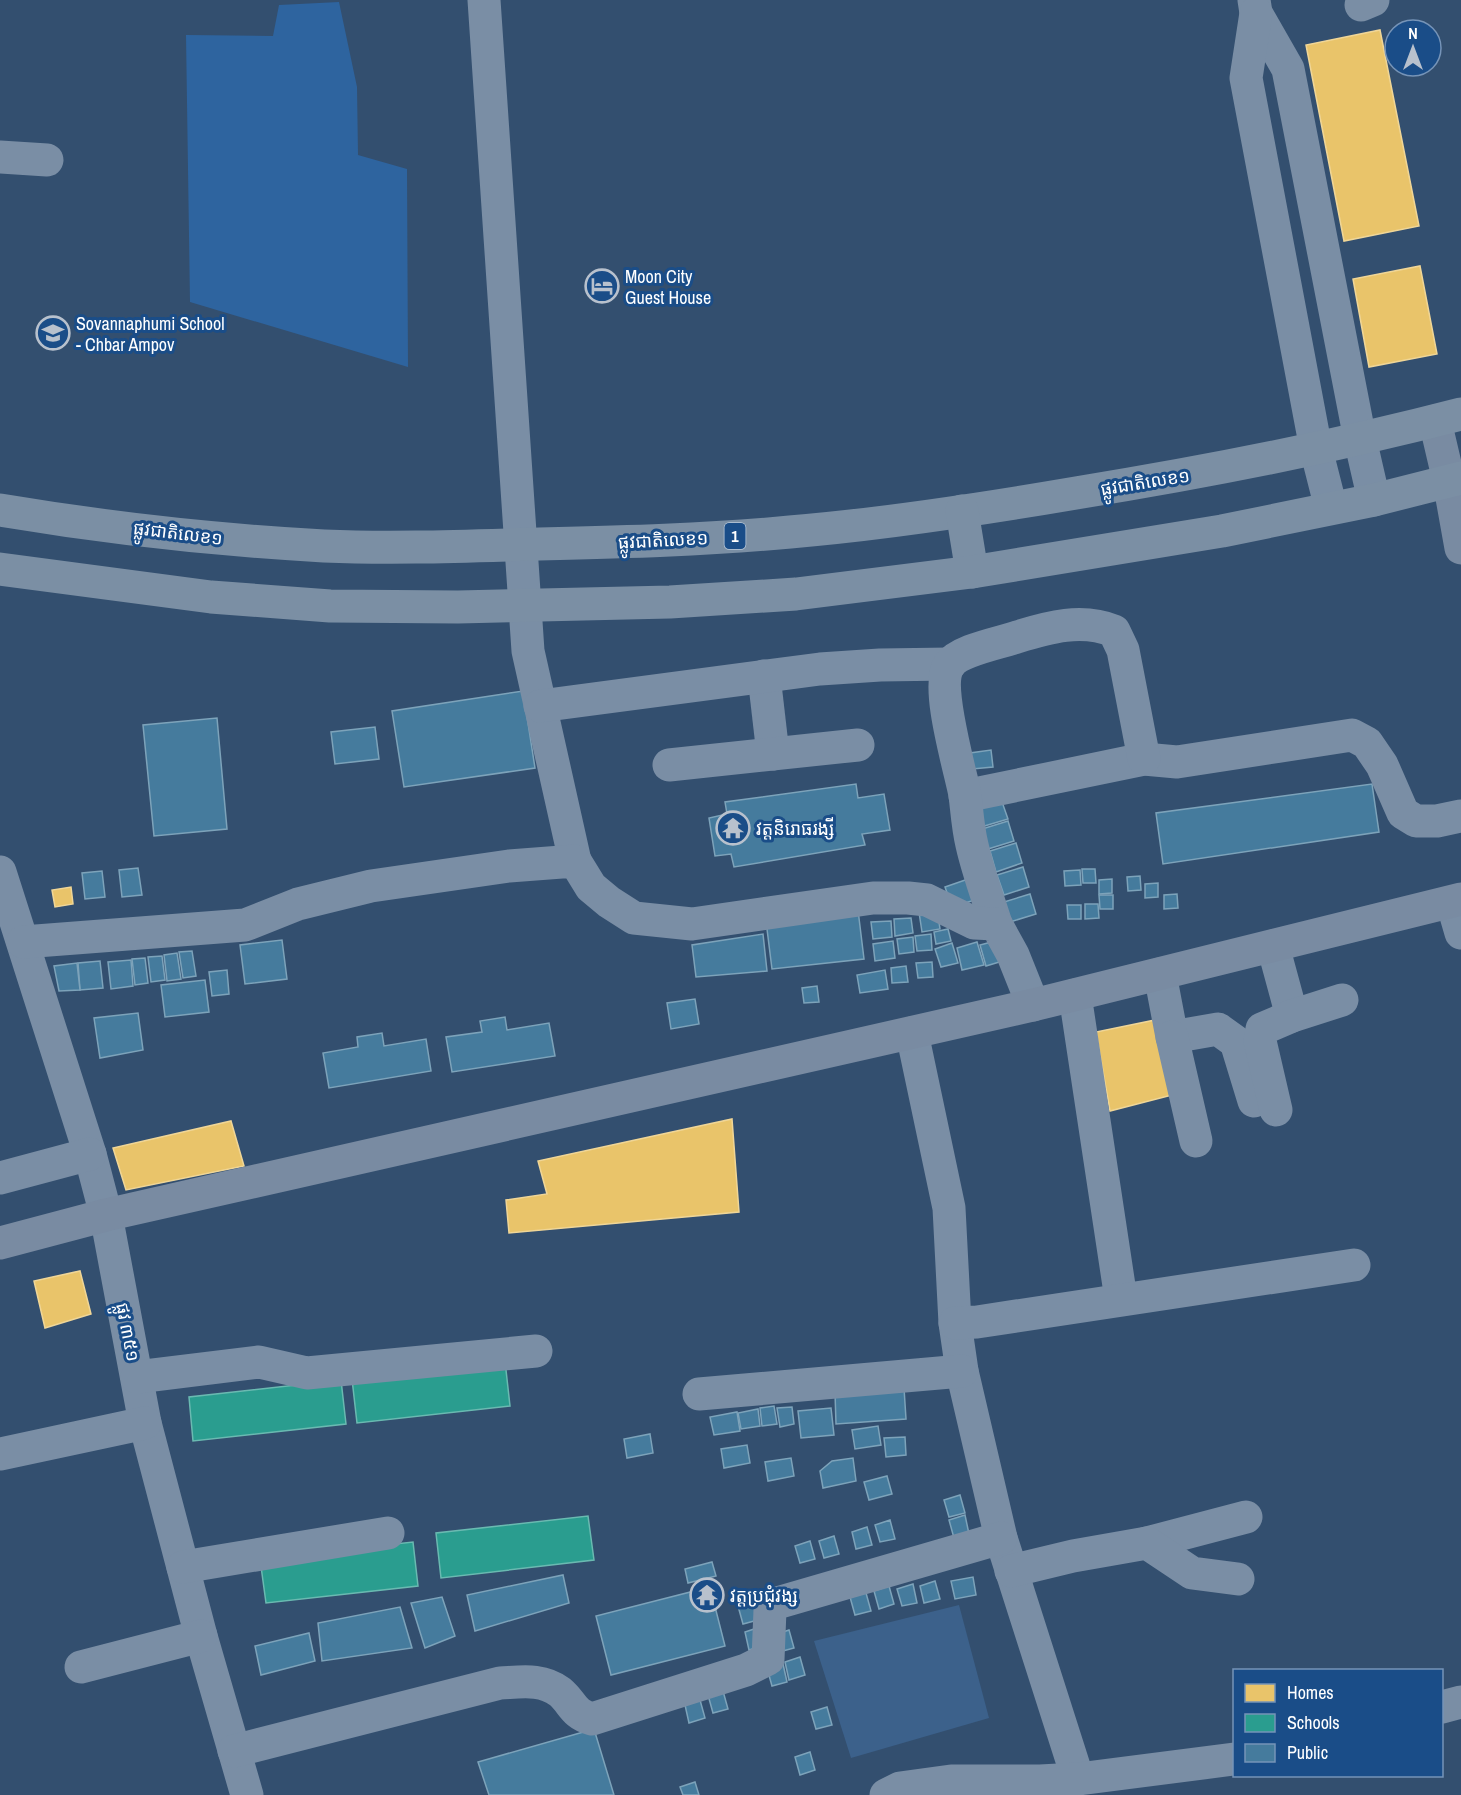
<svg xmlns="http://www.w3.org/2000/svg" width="1461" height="1795" font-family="'Archivo Narrow','Noto Sans Khmer',sans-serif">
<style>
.green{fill:#2e649f}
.water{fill:#3c618b}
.homes{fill:#e9c46a;stroke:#f0d697;stroke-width:1.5}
.schools{fill:#2a9d8f;stroke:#6abab1;stroke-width:1.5}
.public{fill:#457b9d;stroke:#7da3ba;stroke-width:1.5}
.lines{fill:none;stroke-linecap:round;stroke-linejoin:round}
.minor{stroke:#7a8ea5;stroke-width:33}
.major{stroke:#798ba2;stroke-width:33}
.highway{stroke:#7b8fa4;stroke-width:33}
.labels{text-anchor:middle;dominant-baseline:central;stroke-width:6;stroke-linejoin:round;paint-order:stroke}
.shield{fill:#1a4d88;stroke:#bacadb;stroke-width:1.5}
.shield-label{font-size:16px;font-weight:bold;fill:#fff}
.poi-label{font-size:18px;fill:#fff;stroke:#1a4d88;text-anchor:start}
.street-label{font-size:18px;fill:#fff;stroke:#1a4d88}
</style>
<rect width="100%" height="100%" fill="#334f6f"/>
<polygon class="green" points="339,2 357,87 358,155 407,169 408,367 190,302 186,35 273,36 279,5"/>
<polygon class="water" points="959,1605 989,1718 851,1758 814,1641"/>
<g class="homes">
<polygon points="1380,30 1419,226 1344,241 1306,45"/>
<polygon points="1420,266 1437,354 1369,367 1353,279"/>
<polygon points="71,887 73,904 55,907 52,890"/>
<polygon points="1160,1019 1176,1094 1110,1111 1096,1032"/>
<polygon points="732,1119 739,1212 509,1233 506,1200 547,1194 538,1161"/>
<polygon points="231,1121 244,1166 126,1190 113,1148"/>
<polygon points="80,1271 91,1314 45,1328 34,1281"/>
</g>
<g class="schools">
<polygon points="505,1361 510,1406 357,1423 352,1379"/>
<polygon points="341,1380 346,1424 193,1441 189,1397"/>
<polygon points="588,1516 594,1560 441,1578 436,1533"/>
<polygon points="413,1542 418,1586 266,1603 260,1559"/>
</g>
<g class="public">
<polygon points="523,691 535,768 404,787 392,711"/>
<polygon points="217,718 227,829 154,836 143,725"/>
<polygon points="375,727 379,759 335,764 331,732"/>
<polygon points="991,750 993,767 972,769 970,753"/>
<polygon points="856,784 858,798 884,794 890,830 862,834 865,845 734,867 731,854 715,856 709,818 727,814 725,802"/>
<polygon points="1372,784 1379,832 1163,864 1156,813"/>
<polygon points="1001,799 1008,819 981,827 975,807"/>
<polygon points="1008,821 1014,841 988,849 982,829"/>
<polygon points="1016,843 1022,863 996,872 990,851"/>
<polygon points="1023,867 1029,887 1004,895 997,875"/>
<polygon points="138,868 142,895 122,897 119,870"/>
<polygon points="1082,869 1095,869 1096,883 1083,883"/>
<polygon points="1080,870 1081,885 1065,886 1064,871"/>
<polygon points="102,871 105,897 85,899 82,873"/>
<polygon points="1140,876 1141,890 1128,891 1127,877"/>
<polygon points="971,878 978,899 952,907 945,887"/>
<polygon points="1112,879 1112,893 1099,894 1099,880"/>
<polygon points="1158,883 1158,897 1145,898 1145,884"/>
<polygon points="1030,894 1036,914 1010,922 1004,902"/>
<polygon points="1177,894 1178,908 1164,909 1164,895"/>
<polygon points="1099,895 1113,895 1113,909 1100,909"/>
<polygon points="1085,904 1098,904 1099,918 1085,919"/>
<polygon points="1067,905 1081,905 1081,919 1068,919"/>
<polygon points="937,909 940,929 922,932 919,912"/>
<polygon points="858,910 864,959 772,969 766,921"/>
<polygon points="911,918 913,933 895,936 894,919"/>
<polygon points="891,921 892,937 873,939 871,922"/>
<polygon points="948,929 951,941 936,944 934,932"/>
<polygon points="763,934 767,971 696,977 692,945"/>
<polygon points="931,934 932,950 917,951 915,936"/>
<polygon points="913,937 914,952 899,954 897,939"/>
<polygon points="282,940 287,979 245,984 240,945"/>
<polygon points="999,940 1006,960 986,966 980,945"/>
<polygon points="893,941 895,958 875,961 873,944"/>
<polygon points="977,942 984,965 962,970 957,948"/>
<polygon points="952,943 958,963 941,967 935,949"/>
<polygon points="192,951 196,976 183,978 179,952"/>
<polygon points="177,953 181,979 167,981 164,955"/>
<polygon points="162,956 165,980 151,982 148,957"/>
<polygon points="145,958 148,983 135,985 132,959"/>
<polygon points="131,960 133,986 111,989 108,962"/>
<polygon points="100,961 103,988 80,990 78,963"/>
<polygon points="932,962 933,977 918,978 916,963"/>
<polygon points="77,963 80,990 59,991 54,966"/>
<polygon points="906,966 908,982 892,983 891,968"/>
<polygon points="227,970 229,994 212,996 209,972"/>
<polygon points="885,970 888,989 860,993 857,975"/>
<polygon points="205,980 209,1012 165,1017 161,985"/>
<polygon points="817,986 819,1002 804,1003 802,988"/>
<polygon points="695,999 699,1024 671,1029 667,1003"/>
<polygon points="138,1013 143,1050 100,1058 94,1018"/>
<polygon points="505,1017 507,1030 549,1023 555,1056 452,1072 446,1037 482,1032 480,1021"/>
<polygon points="382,1033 384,1046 426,1039 431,1071 329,1088 323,1053 358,1047 357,1037"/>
<polygon points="904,1388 906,1419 836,1424 835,1393"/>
<polygon points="774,1406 777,1424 762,1426 760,1408"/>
<polygon points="792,1407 794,1424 780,1427 777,1408"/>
<polygon points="831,1408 834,1435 801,1438 798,1411"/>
<polygon points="758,1409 760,1426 741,1429 738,1413"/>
<polygon points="737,1412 740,1431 714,1435 710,1417"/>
<polygon points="878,1426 881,1445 855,1449 852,1430"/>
<polygon points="650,1434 653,1453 627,1458 624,1439"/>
<polygon points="905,1437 906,1455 886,1457 884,1438"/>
<polygon points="747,1445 750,1463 724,1468 721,1449"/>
<polygon points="791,1458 794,1476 768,1481 765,1462"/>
<polygon points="853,1458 856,1481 823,1488 820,1471 832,1461"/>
<polygon points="887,1476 892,1494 869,1500 864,1482"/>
<polygon points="960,1495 965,1513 949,1517 944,1500"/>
<polygon points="965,1515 969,1534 954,1538 949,1520"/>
<polygon points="890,1520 895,1539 880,1542 875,1525"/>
<polygon points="867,1527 872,1545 856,1549 852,1532"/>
<polygon points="834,1536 839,1554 824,1558 819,1541"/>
<polygon points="810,1541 815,1559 800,1563 795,1546"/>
<polygon points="712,1562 716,1576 688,1583 685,1569"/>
<polygon points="563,1575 569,1603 475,1631 467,1595"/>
<polygon points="973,1577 976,1595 955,1599 951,1581"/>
<polygon points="935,1581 940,1599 924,1603 920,1586"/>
<polygon points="913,1584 917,1603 902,1606 897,1589"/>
<polygon points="889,1586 894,1604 879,1609 874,1591"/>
<polygon points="710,1587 725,1646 611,1675 596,1616"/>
<polygon points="866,1593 871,1611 855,1615 850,1597"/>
<polygon points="442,1597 455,1636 425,1648 411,1603"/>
<polygon points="753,1602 758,1620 743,1624 738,1606"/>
<polygon points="400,1607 412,1648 322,1661 318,1623"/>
<polygon points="760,1627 765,1645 749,1650 745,1632"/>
<polygon points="789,1630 794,1648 779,1652 774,1635"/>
<polygon points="309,1633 315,1661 261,1675 255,1646"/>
<polygon points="800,1657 805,1675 789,1680 785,1662"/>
<polygon points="783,1664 787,1682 772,1686 767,1668"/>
<polygon points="723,1691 728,1709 713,1713 708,1695"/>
<polygon points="700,1700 705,1718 689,1723 685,1705"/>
<polygon points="827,1707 832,1725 816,1729 811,1712"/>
<polygon points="594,1729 614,1795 489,1795 478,1762"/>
<polygon points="810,1752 815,1770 800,1775 795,1757"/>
<polygon points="695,1782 699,1795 683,1795 680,1787"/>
</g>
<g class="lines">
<g class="minor">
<polyline points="484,0 528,651 575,861"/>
<polyline points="1254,0 1256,13 1288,69 1360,439 1374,500"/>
<polyline points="1361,5 1373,0"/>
<polyline points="1256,13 1246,78 1316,449 1331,508"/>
<polyline points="0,157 47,160"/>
<polyline points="764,676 773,754"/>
<polyline points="540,706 820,669 880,665 950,664"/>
<polyline points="669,765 858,745"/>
<polyline points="965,796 1144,759 1177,762 1352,735 1367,743 1382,765 1403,813 1416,821 1437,821 1461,816"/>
<polyline points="0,872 90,1154 106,1215 145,1423 201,1636 247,1795"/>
<polyline points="1452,902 1461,933"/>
<path d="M 996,924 C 988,898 978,872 972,845 C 968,829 967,812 965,795 C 960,769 935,686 949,665 C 959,650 1000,643 1017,637 C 1049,627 1082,618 1114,631 L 1123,650 L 1144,759"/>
<polyline points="23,942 245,925 298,904 371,886 509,866 575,861 591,887 609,902 634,918 692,924 873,898 908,898 927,900 974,923 996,924 1013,955 1033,1005"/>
<polyline points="1273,946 1292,1016"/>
<polyline points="1160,974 1172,1037 1218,1029 1236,1042 1254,1101"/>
<polyline points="1075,995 1121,1299"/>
<polyline points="912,1033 949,1208 955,1323 962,1371 1001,1538 1078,1779"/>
<polyline points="1172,1037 1196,1141"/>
<polyline points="1276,1110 1260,1041 1262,1029 1292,1016 1342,1000"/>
<polyline points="0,1178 90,1154"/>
<polyline points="955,1323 977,1322 1354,1265"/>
<polyline points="137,1377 259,1362 307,1373 536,1351"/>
<polyline points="699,1394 962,1371"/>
<polyline points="0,1454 145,1423"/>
<polyline points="1147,1543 1246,1517"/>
<polyline points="183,1567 388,1533"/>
<polyline points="1011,1571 1073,1556 1147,1543 1192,1573 1238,1579"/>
<polyline points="81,1667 201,1636"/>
<polyline points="1442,1707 1461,1702"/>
<path d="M 234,1751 L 500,1683 C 521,1682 542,1678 560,1692 C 573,1703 573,1714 592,1719 L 746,1670 L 768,1659 L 770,1610 L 777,1603 L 1001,1538"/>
<polyline points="886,1795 900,1788 951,1781 1040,1781 1078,1779 1234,1759"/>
</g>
<g class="major">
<polyline points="1435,421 1449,481 1461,548"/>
<polyline points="0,1243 106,1215 1033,1005 1461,899"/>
</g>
<g class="highway">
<path d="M 0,510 C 107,528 216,540 324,546 C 396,549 467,546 539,544 C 623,542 707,540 790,532 C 886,524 982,509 1076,493 C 1206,472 1334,447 1461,414"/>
<polyline points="962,511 972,572"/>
<polyline points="0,569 211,597 330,606 458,607 670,602 796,594 972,572 1222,531 1374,500 1461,478"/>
</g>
</g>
<defs>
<symbol id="hotel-ring" viewBox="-11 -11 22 22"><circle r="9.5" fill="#1a4d88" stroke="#b8c1cd" stroke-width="1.5"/><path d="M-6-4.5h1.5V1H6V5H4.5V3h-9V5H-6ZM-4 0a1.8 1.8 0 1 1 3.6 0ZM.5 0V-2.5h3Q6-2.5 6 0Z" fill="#b8c1cd"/></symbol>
<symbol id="school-ring" viewBox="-11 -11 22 22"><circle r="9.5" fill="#1a4d88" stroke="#b8c1cd" stroke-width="1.5"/><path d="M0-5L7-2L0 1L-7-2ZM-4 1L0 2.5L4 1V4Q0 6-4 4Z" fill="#b8c1cd"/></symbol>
<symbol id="temple-ring" viewBox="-11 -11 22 22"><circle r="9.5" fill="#1a4d88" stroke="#b8c1cd" stroke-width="1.5"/><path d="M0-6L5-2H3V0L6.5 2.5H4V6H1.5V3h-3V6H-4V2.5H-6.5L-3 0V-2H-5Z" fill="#b8c1cd"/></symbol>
</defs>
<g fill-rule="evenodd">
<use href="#hotel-ring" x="583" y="267" width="38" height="38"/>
<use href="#school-ring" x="34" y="314" width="38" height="38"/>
<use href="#temple-ring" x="714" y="809" width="38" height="38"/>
<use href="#temple-ring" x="688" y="1576" width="38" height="38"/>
</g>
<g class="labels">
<rect class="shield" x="724.5" y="523" width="21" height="26" rx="4.5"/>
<g class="shield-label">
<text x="735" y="536">1</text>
</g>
<g class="poi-label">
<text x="625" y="276">Moon City<tspan x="625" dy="21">Guest House</tspan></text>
<text x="76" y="323">Sovannaphumi School<tspan x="76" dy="21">- Chbar Ampov</tspan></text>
<text x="756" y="828">វត្តនិរោធរង្សី</text>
<text x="730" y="1595">វត្តប្រជុំវង្ស</text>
</g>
<g class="street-label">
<text transform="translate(1145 482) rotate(-9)">ផ្លូវជាតិលេខ១</text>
<text transform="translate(178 533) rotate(7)">ផ្លូវជាតិលេខ១</text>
<text transform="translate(663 540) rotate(-3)">ផ្លូវជាតិលេខ១</text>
<text transform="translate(128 1332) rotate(79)">ផ្លូវ ៣៥១</text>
</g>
</g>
<rect x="1233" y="1669" width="210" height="108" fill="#1a4d88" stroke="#7694b8" stroke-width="1.5"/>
<rect x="1245" y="1684" width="30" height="18" fill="#e9c46a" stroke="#7694b8" stroke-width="1.5"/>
<text x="1287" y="1699" font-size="18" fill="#ffffff">Homes</text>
<rect x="1245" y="1714" width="30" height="18" fill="#2a9d8f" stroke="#7694b8" stroke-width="1.5"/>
<text x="1287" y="1729" font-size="18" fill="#ffffff">Schools</text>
<rect x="1245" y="1744" width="30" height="18" fill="#457b9d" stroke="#7694b8" stroke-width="1.5"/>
<text x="1287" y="1759" font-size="18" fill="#ffffff">Public</text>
<g transform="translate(1413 48)"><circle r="28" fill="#1a4d88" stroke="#7694b8" stroke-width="1.5"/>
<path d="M0-4.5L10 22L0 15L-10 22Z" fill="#b8c1cd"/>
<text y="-9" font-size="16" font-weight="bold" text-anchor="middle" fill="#ffffff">N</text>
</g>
</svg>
